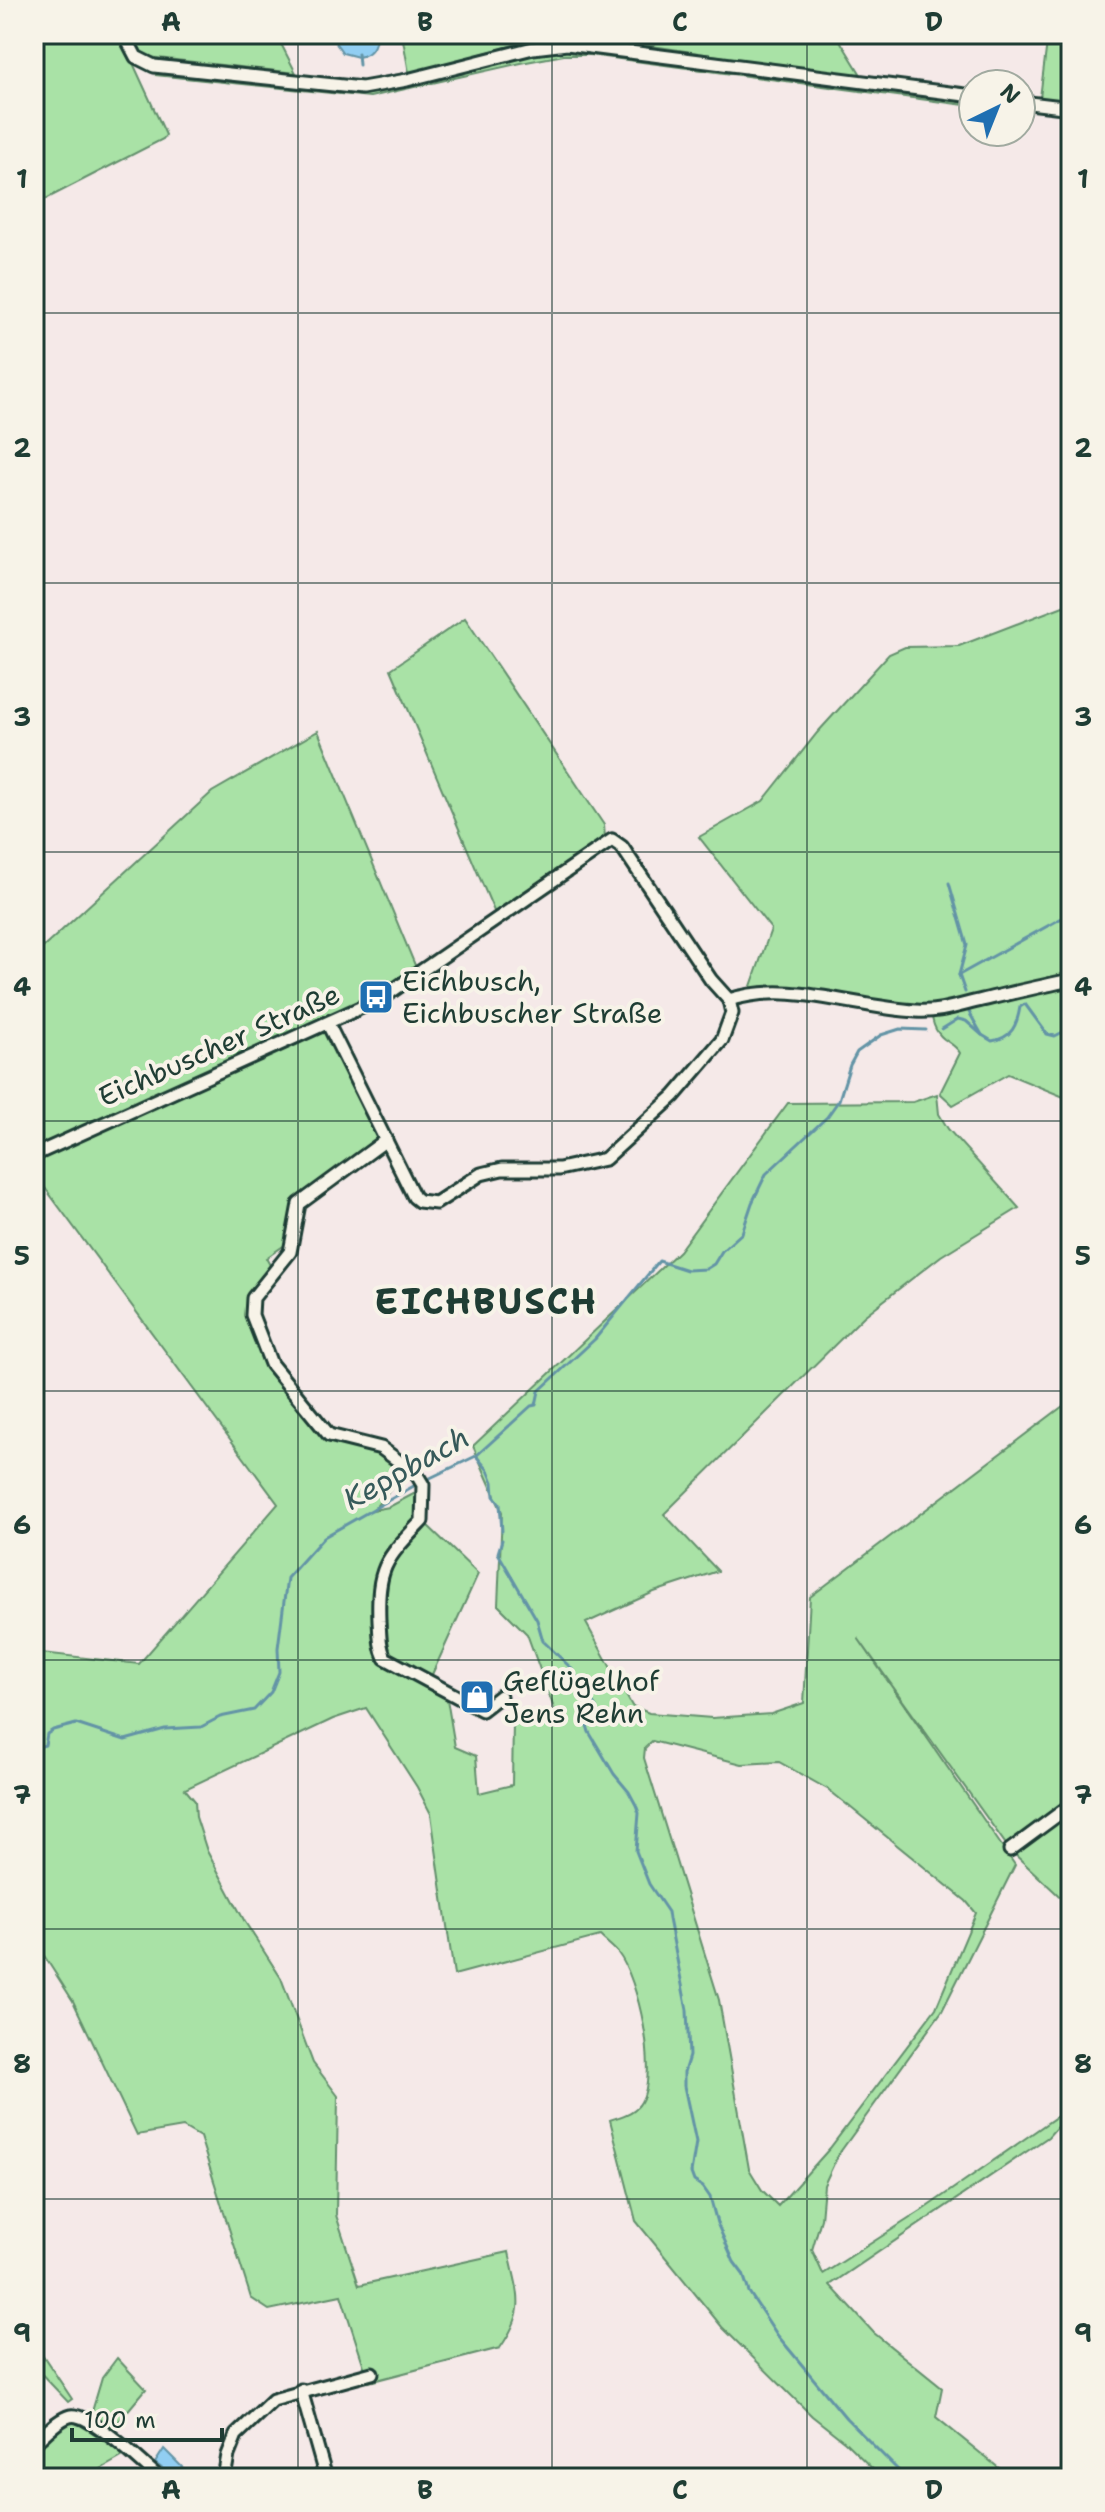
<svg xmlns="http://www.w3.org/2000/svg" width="1105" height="2512" font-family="'Shantell Sans',sans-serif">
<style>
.green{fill:#a9e2a6;stroke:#64906d;stroke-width:2;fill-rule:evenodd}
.water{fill:#91cef2;stroke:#6394a6;stroke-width:2}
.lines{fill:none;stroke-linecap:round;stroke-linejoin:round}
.stream{stroke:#6394a6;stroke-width:3}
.minor-casing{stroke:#1f3d34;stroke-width:17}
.minor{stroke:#f7f3e8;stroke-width:11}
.grid{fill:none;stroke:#1f3d34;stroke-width:2;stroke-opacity:0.55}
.labels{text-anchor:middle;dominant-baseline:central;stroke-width:8;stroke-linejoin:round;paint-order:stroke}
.poi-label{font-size:28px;fill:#1f3d34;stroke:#f7f3e8;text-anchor:start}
.street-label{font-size:28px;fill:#1f3d34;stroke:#f7f3e8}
.water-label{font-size:30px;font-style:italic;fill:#365a5a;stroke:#f7f3e8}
.district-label{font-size:36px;font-weight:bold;letter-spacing:2px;fill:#1f3d34;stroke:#f7f3e8}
.neatline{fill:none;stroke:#1f3d34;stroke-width:3}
.grid-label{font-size:26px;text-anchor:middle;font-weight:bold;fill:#1f3d34}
</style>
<rect width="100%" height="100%" fill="#f5e9e8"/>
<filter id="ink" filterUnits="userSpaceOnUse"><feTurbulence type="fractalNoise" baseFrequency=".0125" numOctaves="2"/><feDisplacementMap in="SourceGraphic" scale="16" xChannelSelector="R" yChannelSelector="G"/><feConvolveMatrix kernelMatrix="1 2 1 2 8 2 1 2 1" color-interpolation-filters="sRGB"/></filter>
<g filter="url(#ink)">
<g class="green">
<polygon points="37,34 276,34 296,73 148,57 132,61 166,135 163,139 34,205 34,39"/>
<polygon points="402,34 836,34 863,78 599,38 545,37 409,73"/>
<polygon points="1048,34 1071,34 1071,103 1040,98"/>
<polygon points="573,48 676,62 704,68 720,68 973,100 973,106 590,55 564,55 521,63 370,97 156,75 157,71 349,91 537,51"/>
<path d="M 1071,603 L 1071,1100 L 1008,1074 L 953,1105 L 940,1093 L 960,1053 C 956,1046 951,1044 944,1039 C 933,1030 932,1019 930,1006 C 870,1006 810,993 750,989 L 771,929 L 699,837 L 763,801 L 817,733 L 889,654 L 905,647 L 959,646 Z"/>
<polygon points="465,618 604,825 605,838 598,846 496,916 391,669"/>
<path d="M 318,731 L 417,970 L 373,998 L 331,1019 L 386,1140 L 299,1204 L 290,1252 L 285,1245 L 266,1258 L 275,1274 L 253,1298 L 252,1315 L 271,1364 L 329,1435 L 358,1443 L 409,1467 L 373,1510 L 389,1507 L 423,1489 L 423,1521 L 478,1574 L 429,1681 L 446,1693 L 455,1747 L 476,1756 L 479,1793 L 512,1785 L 513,1722 L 555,1711 L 527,1634 L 498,1605 L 502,1512 L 473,1446 L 679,1251 L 788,1103 L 913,1102 L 937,1094 L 939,1114 L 948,1129 L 1019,1208 L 941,1256 L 864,1316 L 664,1514 L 718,1571 L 654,1592 L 586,1623 L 632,1706 L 649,1713 L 712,1718 L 771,1714 L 804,1703 L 810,1597 L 1071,1400 L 1071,1804 L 1054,1818 L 1071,1830 L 1071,1907 L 1010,1850 L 858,1638 L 1015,1865 L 942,2011 L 838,2155 L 824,2185 L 821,2219 L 812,2250 L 823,2274 L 921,2211 L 1056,2117 L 1071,2111 L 1048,2137 L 830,2285 L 874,2333 L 942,2388 L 936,2417 L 1011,2478 L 878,2478 L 879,2475 L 845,2442 L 812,2416 L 722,2327 L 636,2221 L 610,2120 C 621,2116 635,2113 641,2102 C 659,2073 638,1978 618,1953 C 613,1947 606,1942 600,1936 L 454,1975 L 431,1814 L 417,1787 L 366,1708 L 333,1719 L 185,1789 L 195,1801 L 196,1817 L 207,1851 L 245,1922 L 281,1978 L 313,2063 L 338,2096 L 336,2215 L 359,2285 L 509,2252 C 518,2296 528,2308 500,2348 L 369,2382 L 341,2295 L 269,2310 L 251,2298 L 200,2137 L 183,2127 L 137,2135 L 73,2001 L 34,1940 L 34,1652 L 139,1664 L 278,1504 L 34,1173 L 34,956 L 212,792 ZM 652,1741 L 742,1764 L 779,1762 L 829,1790 L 966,1901 L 976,1913 L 936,2008 L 830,2148 L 778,2206 L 762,2190 L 749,2169 L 719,2000 L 644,1758 L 645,1748 Z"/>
<polygon points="34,2342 72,2399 68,2402 34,2366"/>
<polygon points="117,2358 146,2389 110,2432 91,2415 102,2378"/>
<polygon points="80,2418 127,2454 85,2478 34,2478 34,2448 66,2422"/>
</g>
<g class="water">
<path d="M 333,34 L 376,34 C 376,46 371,55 358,57 L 343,53 L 332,38 Z"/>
<polygon points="164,2449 193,2478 175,2478 155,2463"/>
</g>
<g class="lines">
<g class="stream">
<polyline points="358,53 359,65"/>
<polyline points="949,883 967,945 959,975"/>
<polyline points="965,992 959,975 1071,913"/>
<polyline points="942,1029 958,1019 966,1021 982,1035 969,1012"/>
<path d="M 982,1035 L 992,1041 C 1012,1038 1017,1025 1020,1007 L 1025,1004 L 1047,1034 L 1055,1036 L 1063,1032 C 1067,1020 1062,1010 1064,998 L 1071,993"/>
<polyline points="476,1456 488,1470 493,1482 494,1496 500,1504 502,1531"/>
<polyline points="426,1480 476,1456 531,1406 536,1405 539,1391 595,1339 659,1261 687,1270 706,1269 714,1264 722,1251 742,1233 752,1203 766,1174 827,1117 839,1100 850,1065 857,1052 881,1035 900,1029 926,1030"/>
<polyline points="502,1540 498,1553 537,1620 543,1641 571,1668 596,1708 595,1714 586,1722 589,1732 614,1774 629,1792 636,1805 639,1813 636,1851 649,1884 668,1912 669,1919 687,2010 689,2056 684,2072 684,2086 696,2142 691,2173 694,2181 703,2187 710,2197 717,2223 734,2262 743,2274 749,2292 778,2336 846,2418 906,2478"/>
<polyline points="34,1748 45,1745 47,1734 53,1730 76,1724 125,1740 165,1729 201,1727 220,1717 254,1710 271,1692 279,1672 278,1648 287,1578 324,1537 419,1483"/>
</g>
<defs>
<g id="minor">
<polyline points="124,34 136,57 154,66 362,88 407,80 533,48 567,44 973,96"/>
<polyline points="1021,102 1071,108"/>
<path d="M 729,1000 C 789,980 855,1008 916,1011 C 938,1013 960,1005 982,1000 C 1012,993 1041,986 1071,980"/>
<path d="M 386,1140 L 299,1204 L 290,1252 L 253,1298 L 252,1315 L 271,1364 L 329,1435 L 381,1448 L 417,1475 L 423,1485 L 422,1521 C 386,1559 377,1566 379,1621 C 380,1634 379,1645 385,1658 L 482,1710 L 500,1696"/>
<polyline points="34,1155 382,998 612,840 622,847 711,980 729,1000 732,1013 722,1040 674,1096 605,1159 559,1169 502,1169 481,1174 436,1203 419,1201 414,1197 328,1024"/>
<polyline points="1010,1850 1071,1805"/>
<polyline points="301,2390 326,2478"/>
<path d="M 34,2443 C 44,2435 58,2419 70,2416 C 88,2411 145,2465 159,2478"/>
<polyline points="224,2478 228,2455 236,2435 273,2400 372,2373"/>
</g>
</defs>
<use href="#minor" class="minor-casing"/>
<use href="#minor" class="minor"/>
</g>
</g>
<path class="grid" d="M 298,34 L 298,2478M 552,34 L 552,2478M 807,34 L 807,2478M 34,313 L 1071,313M 34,583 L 1071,583M 34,852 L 1071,852M 34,1121 L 1071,1121M 34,1391 L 1071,1391M 34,1660 L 1071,1660M 34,1929 L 1071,1929M 34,2199 L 1071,2199"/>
<defs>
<symbol id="bus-square" viewBox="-11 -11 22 22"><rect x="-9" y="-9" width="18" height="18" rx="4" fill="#1f6fb2" stroke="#f7f3e8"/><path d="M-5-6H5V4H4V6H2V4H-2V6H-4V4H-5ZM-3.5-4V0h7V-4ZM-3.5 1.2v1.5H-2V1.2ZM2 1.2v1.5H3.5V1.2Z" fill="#fff"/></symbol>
<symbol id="shop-square" viewBox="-11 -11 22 22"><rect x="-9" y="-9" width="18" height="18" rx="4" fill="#1f6fb2" stroke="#f7f3e8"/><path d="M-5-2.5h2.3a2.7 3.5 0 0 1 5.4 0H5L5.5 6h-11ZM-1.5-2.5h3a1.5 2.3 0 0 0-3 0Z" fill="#fff"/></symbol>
</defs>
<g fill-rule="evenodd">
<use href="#bus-square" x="356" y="977" width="40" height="40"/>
<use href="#shop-square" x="457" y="1677" width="40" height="40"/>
</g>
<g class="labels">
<g class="poi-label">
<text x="402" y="981">Eichbusch,<tspan x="402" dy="32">Eichbuscher Straße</tspan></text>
<text x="503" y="1681">Geflügelhof<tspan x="503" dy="32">Jens Rehn</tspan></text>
</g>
<g class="street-label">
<text transform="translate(219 1045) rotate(-24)">Eichbuscher Straße</text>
</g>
<g class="water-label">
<text transform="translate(406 1468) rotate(-29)">Keppbach</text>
</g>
<g class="district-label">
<text x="486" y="1301">EICHBUSCH</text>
</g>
</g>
<rect width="1105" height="2512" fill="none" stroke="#f7f3e8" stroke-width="88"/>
<g transform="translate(997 108) rotate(43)"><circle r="38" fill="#f7f3e8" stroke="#a1aaa0" stroke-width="2"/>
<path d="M0-6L14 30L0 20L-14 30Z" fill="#1f6fb2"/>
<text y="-12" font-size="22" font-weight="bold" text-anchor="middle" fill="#1f3d34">N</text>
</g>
<path d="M72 2428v12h150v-12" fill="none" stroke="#1f3d34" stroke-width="4"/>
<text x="84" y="2428" font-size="24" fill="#1f3d34" stroke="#f7f3e8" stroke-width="6" paint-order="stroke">100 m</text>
<rect x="44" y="44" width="1017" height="2424" class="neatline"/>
<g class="grid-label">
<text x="171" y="31">A</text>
<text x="425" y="31">B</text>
<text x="680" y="31">C</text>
<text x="934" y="31">D</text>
<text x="22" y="188">1</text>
<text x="1083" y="188">1</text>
<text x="22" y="457">2</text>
<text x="1083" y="457">2</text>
<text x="22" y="726">3</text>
<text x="1083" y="726">3</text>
<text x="22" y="996">4</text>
<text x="1083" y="996">4</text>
<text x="22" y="1265">5</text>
<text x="1083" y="1265">5</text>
<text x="22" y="1534">6</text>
<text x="1083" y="1534">6</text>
<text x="22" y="1804">7</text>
<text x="1083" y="1804">7</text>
<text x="22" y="2073">8</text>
<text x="1083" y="2073">8</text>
<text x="22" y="2342">9</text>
<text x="1083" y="2342">9</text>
<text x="171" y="2499">A</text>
<text x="425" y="2499">B</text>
<text x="680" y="2499">C</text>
<text x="934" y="2499">D</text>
</g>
</svg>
